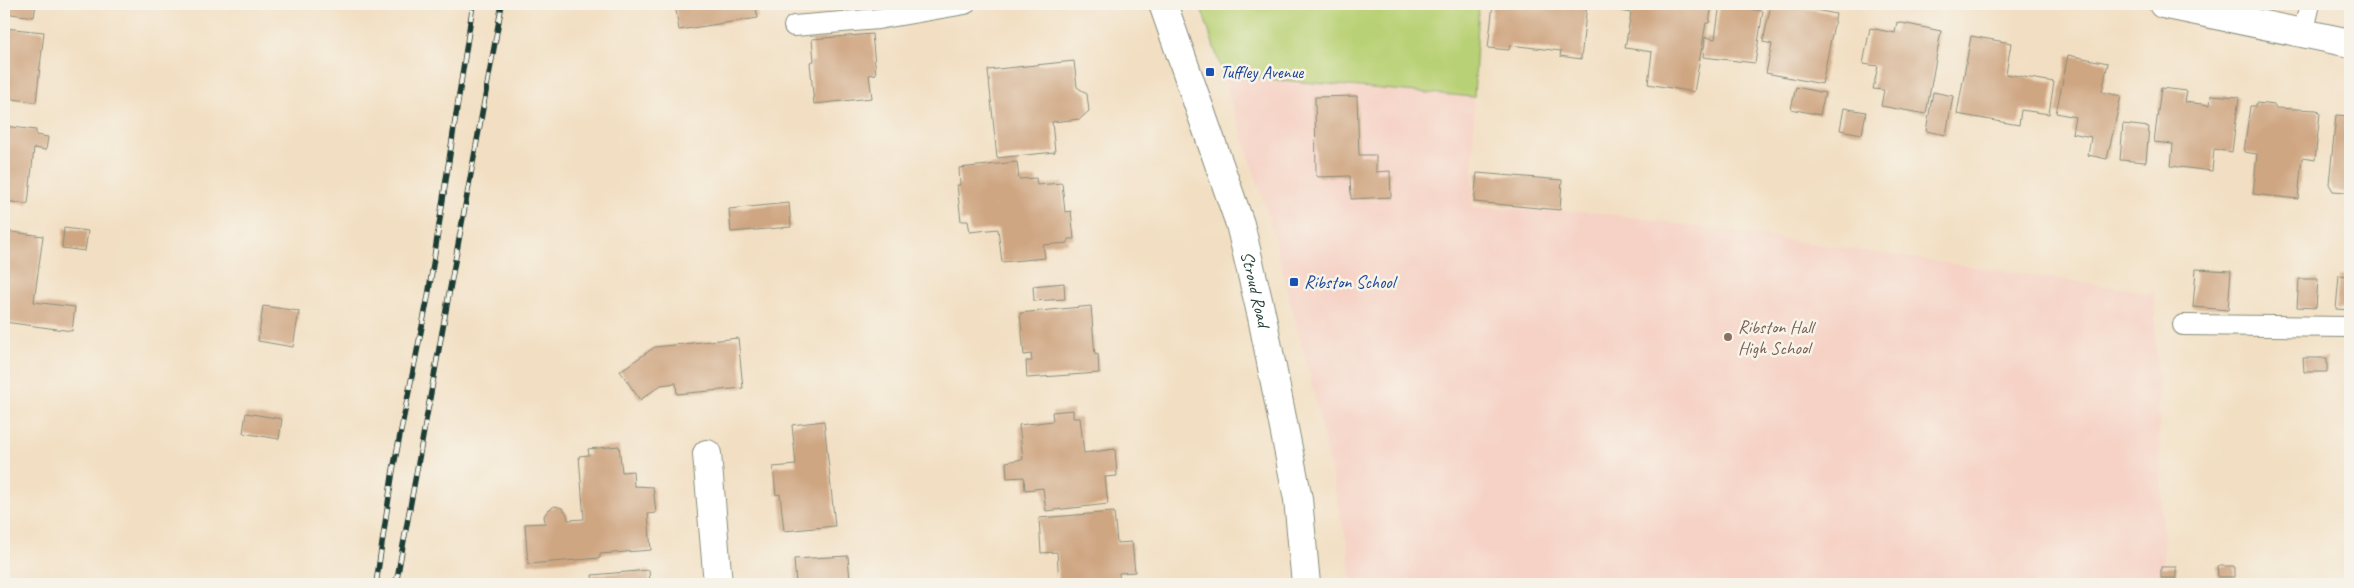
<svg xmlns="http://www.w3.org/2000/svg" width="2354" height="588" font-family="Caveat,sans-serif">
<style>
.built{fill:#f6d1c5}
.green{fill:#b9d176;stroke:#6c8755}
.building{fill:#cfa682}
.lines{fill:none;stroke-linecap:round;stroke-linejoin:round}
.lane-casing{stroke:#888e7c;stroke-width:22}
.street-casing{stroke:#888e7c;stroke-width:30}
.secondary-casing{stroke:#888e7c;stroke-width:30}
.lane{stroke:#fff;stroke-width:20}
.street{stroke:#fff;stroke-width:28}
.secondary{stroke:#fff;stroke-width:28}
.rail-casing{stroke:#1f3d34;stroke-width:5.5}
.rail{stroke:#f7f3e8;stroke-width:4;stroke-dasharray:11;stroke-linecap:butt}
.transit-dot{fill:#1a4fb4;stroke:#f7f3e8;stroke-width:2}
.education-dot{fill:#8d6e63;stroke:#f7f3e8;stroke-width:2}
.labels{text-anchor:middle;dominant-baseline:central;stroke-width:5;stroke-linejoin:round;paint-order:stroke}
.transit-label{font-size:18px;fill:#164399;stroke:#f7f3e8;text-anchor:start}
.street-label{font-size:18px;fill:#1f3d34;stroke:#f7f3e8}
.education-label{font-size:18px;fill:#785e54;stroke:#f7f3e8;text-anchor:start}
</style>
<rect width="100%" height="100%" fill="#f7f3e8"/>
<filter id="ink" filterUnits="userSpaceOnUse"><feTurbulence type="fractalNoise" baseFrequency=".02" numOctaves="2"/><feDisplacementMap in="SourceGraphic" scale="10" xChannelSelector="R" yChannelSelector="G"/><feConvolveMatrix kernelMatrix="1 2 1 2 8 2 1 2 1" color-interpolation-filters="sRGB"/></filter>
<filter id="wash" filterUnits="userSpaceOnUse"><feTurbulence type="fractalNoise" baseFrequency=".0096" numOctaves="4" result="noise"/><feDisplacementMap in="SourceGraphic" scale="20" xChannelSelector="R" yChannelSelector="G"/><feGaussianBlur stdDeviation="1.12" result="paint"/><feColorMatrix in="noise" values="0 0 0 0 0 0 0 0 0 0 0 0 0 0 0 0 0 1.4 0 .05"/><feComposite in="paint" operator="in"/></filter>
<g filter="url(#wash)">
<rect width="100%" height="100%" fill="#f2dfc3"/>
<polygon class="built" points="1223,75 1474,97 1473,207 1596,212 2154,293 2165,584 1352,584 1347,544 1311,381 1268,215"/>
<polygon class="green" points="1200,4 1479,4 1474,97 1223,75"/>
<g id="blocks">
<g class="building">
<polygon points="4,4 36,4 34,17 4,13"/>
<polygon points="675,4 755,4 758,18 679,30"/>
<polygon points="1493,4 1587,4 1581,59 1560,56 1561,51 1510,45 1509,50 1488,48"/>
<polygon points="1616,4 1712,4 1709,23 1706,23 1694,92 1648,84 1652,52 1625,48 1631,13 1615,10"/>
<polygon points="1720,4 1740,4 1740,8 1763,11 1755,63 1703,57 1705,37 1715,39"/>
<polygon points="1771,4 1784,4 1836,14 1822,84 1766,73 1772,44 1763,42"/>
<polygon points="1897,22 1941,31 1926,114 1881,106 1884,90 1873,89 1878,66 1863,64 1870,28 1895,33"/>
<polygon points="4,28 44,32 36,102 4,98"/>
<polygon points="872,34 876,74 869,75 872,98 814,104 810,62 814,61 812,39"/>
<polygon points="1971,36 2011,43 2006,74 2054,82 2049,114 2021,110 2019,125 1957,114"/>
<polygon points="2068,55 2108,63 2102,92 2121,96 2107,159 2088,155 2091,137 2072,133 2075,117 2056,113"/>
<polygon points="1074,61 1077,87 1087,94 1089,111 1080,119 1052,122 1055,152 997,158 988,70"/>
<polygon points="1796,87 1825,93 1820,115 1791,109"/>
<polygon points="2161,88 2187,91 2185,102 2210,105 2211,95 2239,97 2232,152 2214,149 2212,171 2171,166 2173,144 2154,142"/>
<polygon points="1933,92 1953,96 1946,135 1926,131"/>
<polygon points="1357,96 1359,155 1376,155 1376,172 1390,171 1391,197 1351,199 1350,176 1318,177 1316,174 1315,97"/>
<polygon points="2256,103 2275,105 2275,108 2317,110 2320,113 2315,160 2302,158 2298,199 2253,194 2257,154 2244,152 2250,106 2256,106"/>
<polygon points="1844,108 1866,112 1862,134 1840,130"/>
<polygon points="2336,115 2350,116 2350,187 2347,192 2333,191 2329,184"/>
<polygon points="2123,124 2149,127 2146,162 2120,160"/>
<polygon points="4,126 36,130 36,135 48,137 46,150 34,148 28,204 4,201"/>
<polygon points="1017,162 1019,179 1036,178 1037,185 1062,183 1065,212 1071,211 1074,239 1068,239 1068,243 1043,245 1045,258 1002,262 998,229 970,232 968,221 961,221 957,185 960,185 959,168"/>
<polygon points="1477,173 1562,180 1560,210 1474,202"/>
<polygon points="789,203 791,227 731,232 729,209"/>
<polygon points="64,228 88,231 85,251 62,248"/>
<polygon points="4,231 43,236 34,302 75,307 72,331 4,322"/>
<polygon points="2196,269 2231,271 2228,310 2193,307"/>
<polygon points="2339,275 2350,276 2350,310 2336,309"/>
<polygon points="2299,279 2318,279 2316,308 2297,307"/>
<polygon points="1064,283 1065,299 1034,301 1033,286"/>
<polygon points="263,306 299,311 293,347 258,341"/>
<polygon points="1091,306 1095,355 1098,354 1099,373 1027,378 1026,361 1032,361 1031,354 1024,355 1020,313"/>
<polygon points="738,338 743,388 677,394 676,383 661,385 640,400 620,371 655,347"/>
<polygon points="2303,358 2327,358 2327,372 2304,372"/>
<polygon points="1073,410 1073,418 1080,418 1084,453 1115,449 1117,476 1105,477 1108,504 1046,511 1043,488 1025,490 1024,477 1007,478 1006,462 1023,459 1019,425 1053,421 1052,412"/>
<polygon points="246,413 282,419 279,439 243,433"/>
<polygon points="824,421 835,526 784,531 780,494 776,495 773,467 796,465 792,425"/>
<polygon points="619,446 622,472 633,471 634,486 653,487 656,513 648,514 651,550 600,554 600,558 528,564 525,524 545,523 544,516 548,510 555,506 562,508 567,514 568,520 584,519 579,456 589,455 588,449"/>
<polygon points="1114,512 1117,543 1132,542 1135,572 1119,573 1120,584 1059,584 1057,552 1041,553 1039,518"/>
<polygon points="848,556 850,581 859,580 867,584 796,584 794,559"/>
<polygon points="2217,566 2234,566 2234,577 2218,577"/>
<rect x="2161" y="567" width="15" height="11"/>
<polygon points="649,570 650,584 593,584 592,575"/>
</g>
</g>
</g>
<g filter="url(#ink)">
<use href="#blocks" fill-opacity="0" stroke="#888e7c" stroke-width="1"/>
<g class="lines">
<defs>
<g id="lane">
<polyline points="794,26 878,19 965,4"/>
<polyline points="2303,34 2310,4"/>
<polyline points="2183,325 2350,327"/>
</g>
<g id="street">
<polyline points="2163,4 2350,43"/>
<polyline points="707,454 718,584"/>
</g>
<g id="secondary">
<path id="s1" d="M 1163,4 L 1240,224 L 1262,317 L 1298,499 L 1306,584"/>
</g>
</defs>
<use href="#lane" class="lane-casing"/>
<use href="#street" class="street-casing"/>
<use href="#secondary" class="secondary-casing"/>
<use href="#lane" class="lane"/>
<use href="#street" class="street"/>
<use href="#secondary" class="secondary"/>
<defs>
<g id="rail">
<polyline points="376,584 393,470 428,297 473,4"/>
<polyline points="396,584 502,4"/>
</g>
</defs>
<use href="#rail" class="rail-casing"/>
<use href="#rail" class="rail"/>
</g>
</g>
<g class="transit-dot">
<rect x="1205" y="67" width="10" height="10" rx="2.5"/>
<rect x="1289" y="277" width="10" height="10" rx="2.5"/>
</g>
<circle class="education-dot" cx="1728" cy="337" r="5"/>
<g class="labels">
<g class="transit-label">
<text x="1220" y="72">Tuffley Avenue</text>
<text x="1304" y="282">Ribston School</text>
</g>
<g class="street-label">
<text stroke="none"><textPath href="#s1" startOffset="300">Stroud Road</textPath></text>
</g>
<g class="education-label">
<text x="1738" y="327">Ribston Hall<tspan x="1738" dy="21">High School</tspan></text>
</g>
</g>
<rect width="2354" height="588" fill="none" stroke="#f7f3e8" stroke-width="20"/>
</svg>
